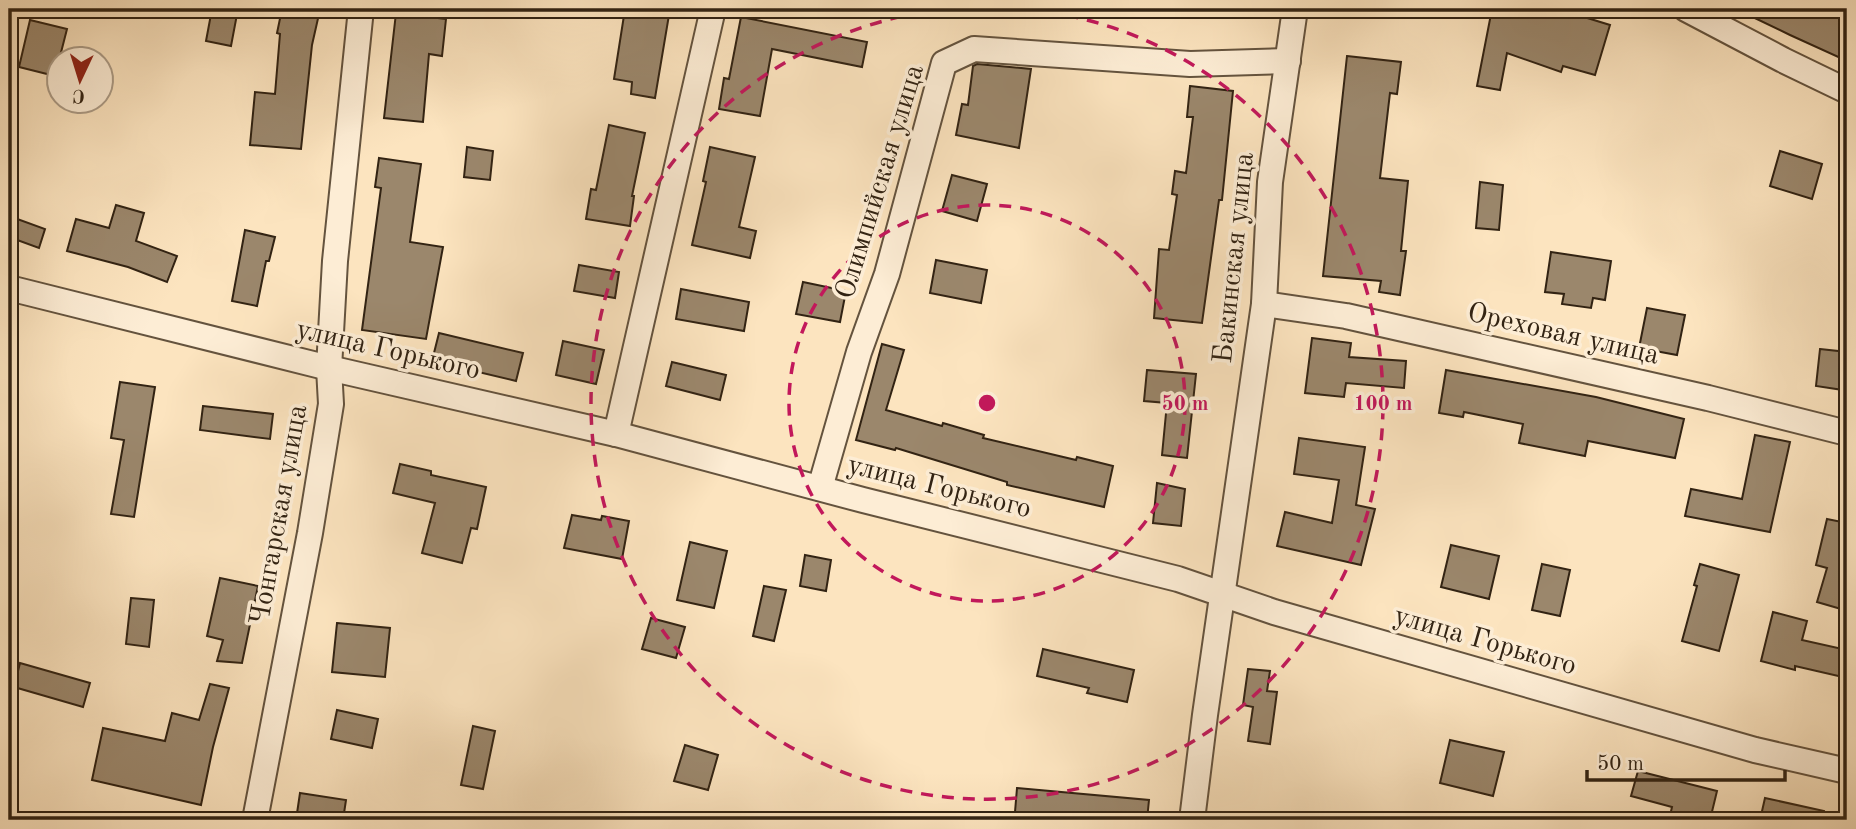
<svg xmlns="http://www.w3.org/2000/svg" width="1856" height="829" font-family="'Old Standard TT',serif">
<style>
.building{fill:#9b876c;stroke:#322313;stroke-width:2}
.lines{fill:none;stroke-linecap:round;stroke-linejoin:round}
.minor-casing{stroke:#64533e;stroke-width:28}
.minor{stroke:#fdedd5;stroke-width:24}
.ring{fill:none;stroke:#c2185b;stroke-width:3.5;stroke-dasharray:12 9}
.labels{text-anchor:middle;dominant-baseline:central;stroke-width:7;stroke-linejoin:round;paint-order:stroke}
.street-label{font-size:28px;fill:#322313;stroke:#fdedd5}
.centre{fill:#c2185b;stroke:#fdedd5;stroke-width:3.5}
.ring-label{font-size:21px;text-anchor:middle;font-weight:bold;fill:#c2185b;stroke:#fdedd5;stroke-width:7;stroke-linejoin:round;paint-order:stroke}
</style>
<rect width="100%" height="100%" fill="#fce4bf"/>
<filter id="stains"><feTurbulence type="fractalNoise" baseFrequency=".00286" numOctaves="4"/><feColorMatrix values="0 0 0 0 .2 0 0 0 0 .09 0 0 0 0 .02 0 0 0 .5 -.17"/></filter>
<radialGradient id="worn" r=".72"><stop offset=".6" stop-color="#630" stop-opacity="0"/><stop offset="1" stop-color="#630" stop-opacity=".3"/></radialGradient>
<g class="building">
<polygon points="212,9 238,9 231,46 206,41"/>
<polygon points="282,9 295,9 319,14 312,45 301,149 250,145 255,92 275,94 280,34 277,33"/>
<polygon points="625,9 670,9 655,98 631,94 632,82 614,79"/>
<polygon points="1492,9 1558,9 1610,25 1595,75 1563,66 1561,72 1507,53 1500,90 1477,86"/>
<polygon points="1736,9 1847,9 1847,61 1790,35"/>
<polygon points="396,13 446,19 442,56 429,54 423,122 384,118"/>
<polygon points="741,17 867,42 862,67 772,49 760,116 719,109 724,78 729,79"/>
<polygon points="30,20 67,29 55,76 19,67"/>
<polygon points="1347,56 1401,62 1397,94 1390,93 1380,178 1408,181 1401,251 1406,251 1400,295 1379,292 1381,281 1323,276"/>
<polygon points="977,64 1031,69 1019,148 956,135 962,104 968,105 973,66"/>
<polygon points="1190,86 1233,91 1222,200 1219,200 1202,323 1154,318 1159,249 1169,250 1177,195 1172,194 1175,171 1186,173 1193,117 1187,117"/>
<polygon points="609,125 645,133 632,196 634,196 630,226 586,219 591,189 596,190"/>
<polygon points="467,147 493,151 490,180 464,177"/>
<polygon points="710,147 755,157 739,227 756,231 750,258 692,245 706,182 703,181"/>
<polygon points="1780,151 1822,164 1812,199 1770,186"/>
<polygon points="379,158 421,164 410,242 443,247 426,339 362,330 381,188 375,187"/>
<polygon points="952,175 987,184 977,221 942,211"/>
<polygon points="1480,182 1503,185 1499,230 1476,228"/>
<polygon points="116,205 144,213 136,241 177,256 167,282 128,267 67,251 76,219 109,228"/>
<polygon points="9,216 45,229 39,248 9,237"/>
<polygon points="245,230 275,237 269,261 266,261 257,306 232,301"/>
<polygon points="1551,252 1611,261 1605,300 1593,298 1591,308 1562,304 1564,294 1545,292"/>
<polygon points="936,260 987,270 981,303 930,293"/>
<polygon points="579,265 619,272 615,298 574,291"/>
<polygon points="803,282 846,291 840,322 796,314"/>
<polygon points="681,289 749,302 744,331 676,319"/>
<polygon points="1647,308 1685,315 1677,355 1639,348"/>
<polygon points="439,333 523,353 516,381 432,361"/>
<polygon points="1312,338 1351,343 1349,357 1406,361 1404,388 1346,383 1344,397 1305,393"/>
<polygon points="563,341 604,350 596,384 556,375"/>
<polygon points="882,344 904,350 886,410 942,426 943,423 984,435 983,438 1076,460 1077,457 1113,466 1104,507 1007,485 1007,482 896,448 895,450 856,440"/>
<polygon points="1820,349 1847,352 1843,390 1816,386"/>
<polygon points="672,362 726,375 720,400 666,386"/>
<polygon points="1147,370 1196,374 1187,458 1162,455 1167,403 1144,401"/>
<polygon points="1446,370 1596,397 1684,419 1675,458 1588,441 1585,456 1519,443 1523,424 1464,412 1463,417 1439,413"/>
<polygon points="120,382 155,387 134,517 111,514 124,440 111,438"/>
<polygon points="203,406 273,414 270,439 200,430"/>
<polygon points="1755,435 1790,442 1770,532 1685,516 1691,489 1742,499"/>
<polygon points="1299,438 1365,447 1356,505 1375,509 1361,565 1277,546 1285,512 1332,523 1339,480 1294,474"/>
<polygon points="400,464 431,471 431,475 486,487 477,529 471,528 462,563 422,553 435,503 393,493"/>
<polygon points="1157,483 1185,489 1181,526 1153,523"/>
<polygon points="572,515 601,520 602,516 629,521 622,559 564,548"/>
<polygon points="1827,519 1847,523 1847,542 1841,570 1847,571 1847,588 1841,609 1817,602 1827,568 1816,565"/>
<polygon points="690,542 727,551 714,608 677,600"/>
<polygon points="1451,545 1499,556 1489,599 1441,587"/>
<polygon points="805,555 831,560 826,591 800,586"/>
<polygon points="1542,564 1570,570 1560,616 1532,610"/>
<polygon points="1700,564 1739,575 1719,651 1682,641 1697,586 1694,585"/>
<polygon points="220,578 258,586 242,663 217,661 223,640 207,636"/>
<polygon points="764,586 786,590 774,641 753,636"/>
<polygon points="131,598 154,600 149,647 126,644"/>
<polygon points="1773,612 1807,621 1802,640 1847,650 1847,678 1795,666 1795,670 1761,661"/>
<polygon points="651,618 685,627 676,658 642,649"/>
<polygon points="337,623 390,628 385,677 332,672"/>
<polygon points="1043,649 1134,670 1127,702 1087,693 1089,688 1037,676"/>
<polygon points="20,663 90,683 83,707 14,687"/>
<polygon points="1248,669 1270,671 1267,691 1277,692 1270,744 1248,741 1253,707 1243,705"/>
<polygon points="210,684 229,688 213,747 201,805 92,780 103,728 165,741 172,713 199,720"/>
<polygon points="337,710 378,719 372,748 331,739"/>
<polygon points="473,726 495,731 483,789 461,785"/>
<polygon points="1450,740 1504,752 1493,796 1440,783"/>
<polygon points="685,745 718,755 708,790 674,781"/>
<polygon points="1638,771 1717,791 1710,820 1669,820 1672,807 1631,796"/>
<polygon points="1017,788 1149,800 1147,820 1104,820 1015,812"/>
<polygon points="300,793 346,800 343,820 296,820"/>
<polygon points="1765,798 1824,811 1823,820 1760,820"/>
</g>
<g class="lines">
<defs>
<g id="minor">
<polyline points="1686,9 1783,60 1847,91"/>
<polyline points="9,288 329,368 616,434 863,500 1178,579 1274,612 1755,750 1847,771"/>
<polyline points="1264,304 1346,316 1708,398 1847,433"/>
<polyline points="616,434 713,9"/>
<polyline points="820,488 859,352 887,274 944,63 974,49 1190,64 1288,61"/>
<polyline points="255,820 310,533 331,404 329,368 335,261 361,9"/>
<polyline points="1192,820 1205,715 1264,304 1270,182 1295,9"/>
</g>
</defs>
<use href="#minor" class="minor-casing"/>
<use href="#minor" class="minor"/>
</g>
<g class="ring">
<circle cx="987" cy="403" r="198"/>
<path d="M1025 9A396 396 0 1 1 949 9"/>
</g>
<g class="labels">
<g class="street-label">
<text transform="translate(881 182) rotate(-73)">Олимпийская улица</text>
<text transform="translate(1235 258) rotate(-84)">Бакинская улица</text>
<text transform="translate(1563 335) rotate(13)">Ореховая улица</text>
<text transform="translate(388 351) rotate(13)">улица Горького</text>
<text transform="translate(939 488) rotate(14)">улица Горького</text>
<text transform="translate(280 515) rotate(-80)">Чонгарская улица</text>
<text transform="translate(1485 642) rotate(16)">улица Горького</text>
</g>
</g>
<circle cx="987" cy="403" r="10" class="centre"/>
<g class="ring-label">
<text x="1185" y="410">50 m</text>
<text x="1383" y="410">100 m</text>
</g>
<rect width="1856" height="829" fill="none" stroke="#fce4bf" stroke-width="35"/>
<rect x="10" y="10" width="1835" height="808" fill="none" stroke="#322313" stroke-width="3.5"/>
<rect x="18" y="18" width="1821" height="794" fill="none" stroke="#322313" stroke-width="2"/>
<g transform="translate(80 80) rotate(184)"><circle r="33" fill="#fdedd5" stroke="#ac9c87" stroke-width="2"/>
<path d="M0-5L12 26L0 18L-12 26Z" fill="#8f2418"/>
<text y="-10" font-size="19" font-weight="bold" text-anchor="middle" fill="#322313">С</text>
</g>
<path d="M1587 770v10h198v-10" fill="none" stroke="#322313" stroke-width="3.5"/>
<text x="1597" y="770" font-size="21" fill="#322313" stroke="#fdedd5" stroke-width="5" paint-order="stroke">50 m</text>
<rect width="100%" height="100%" filter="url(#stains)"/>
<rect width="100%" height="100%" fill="url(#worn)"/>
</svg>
